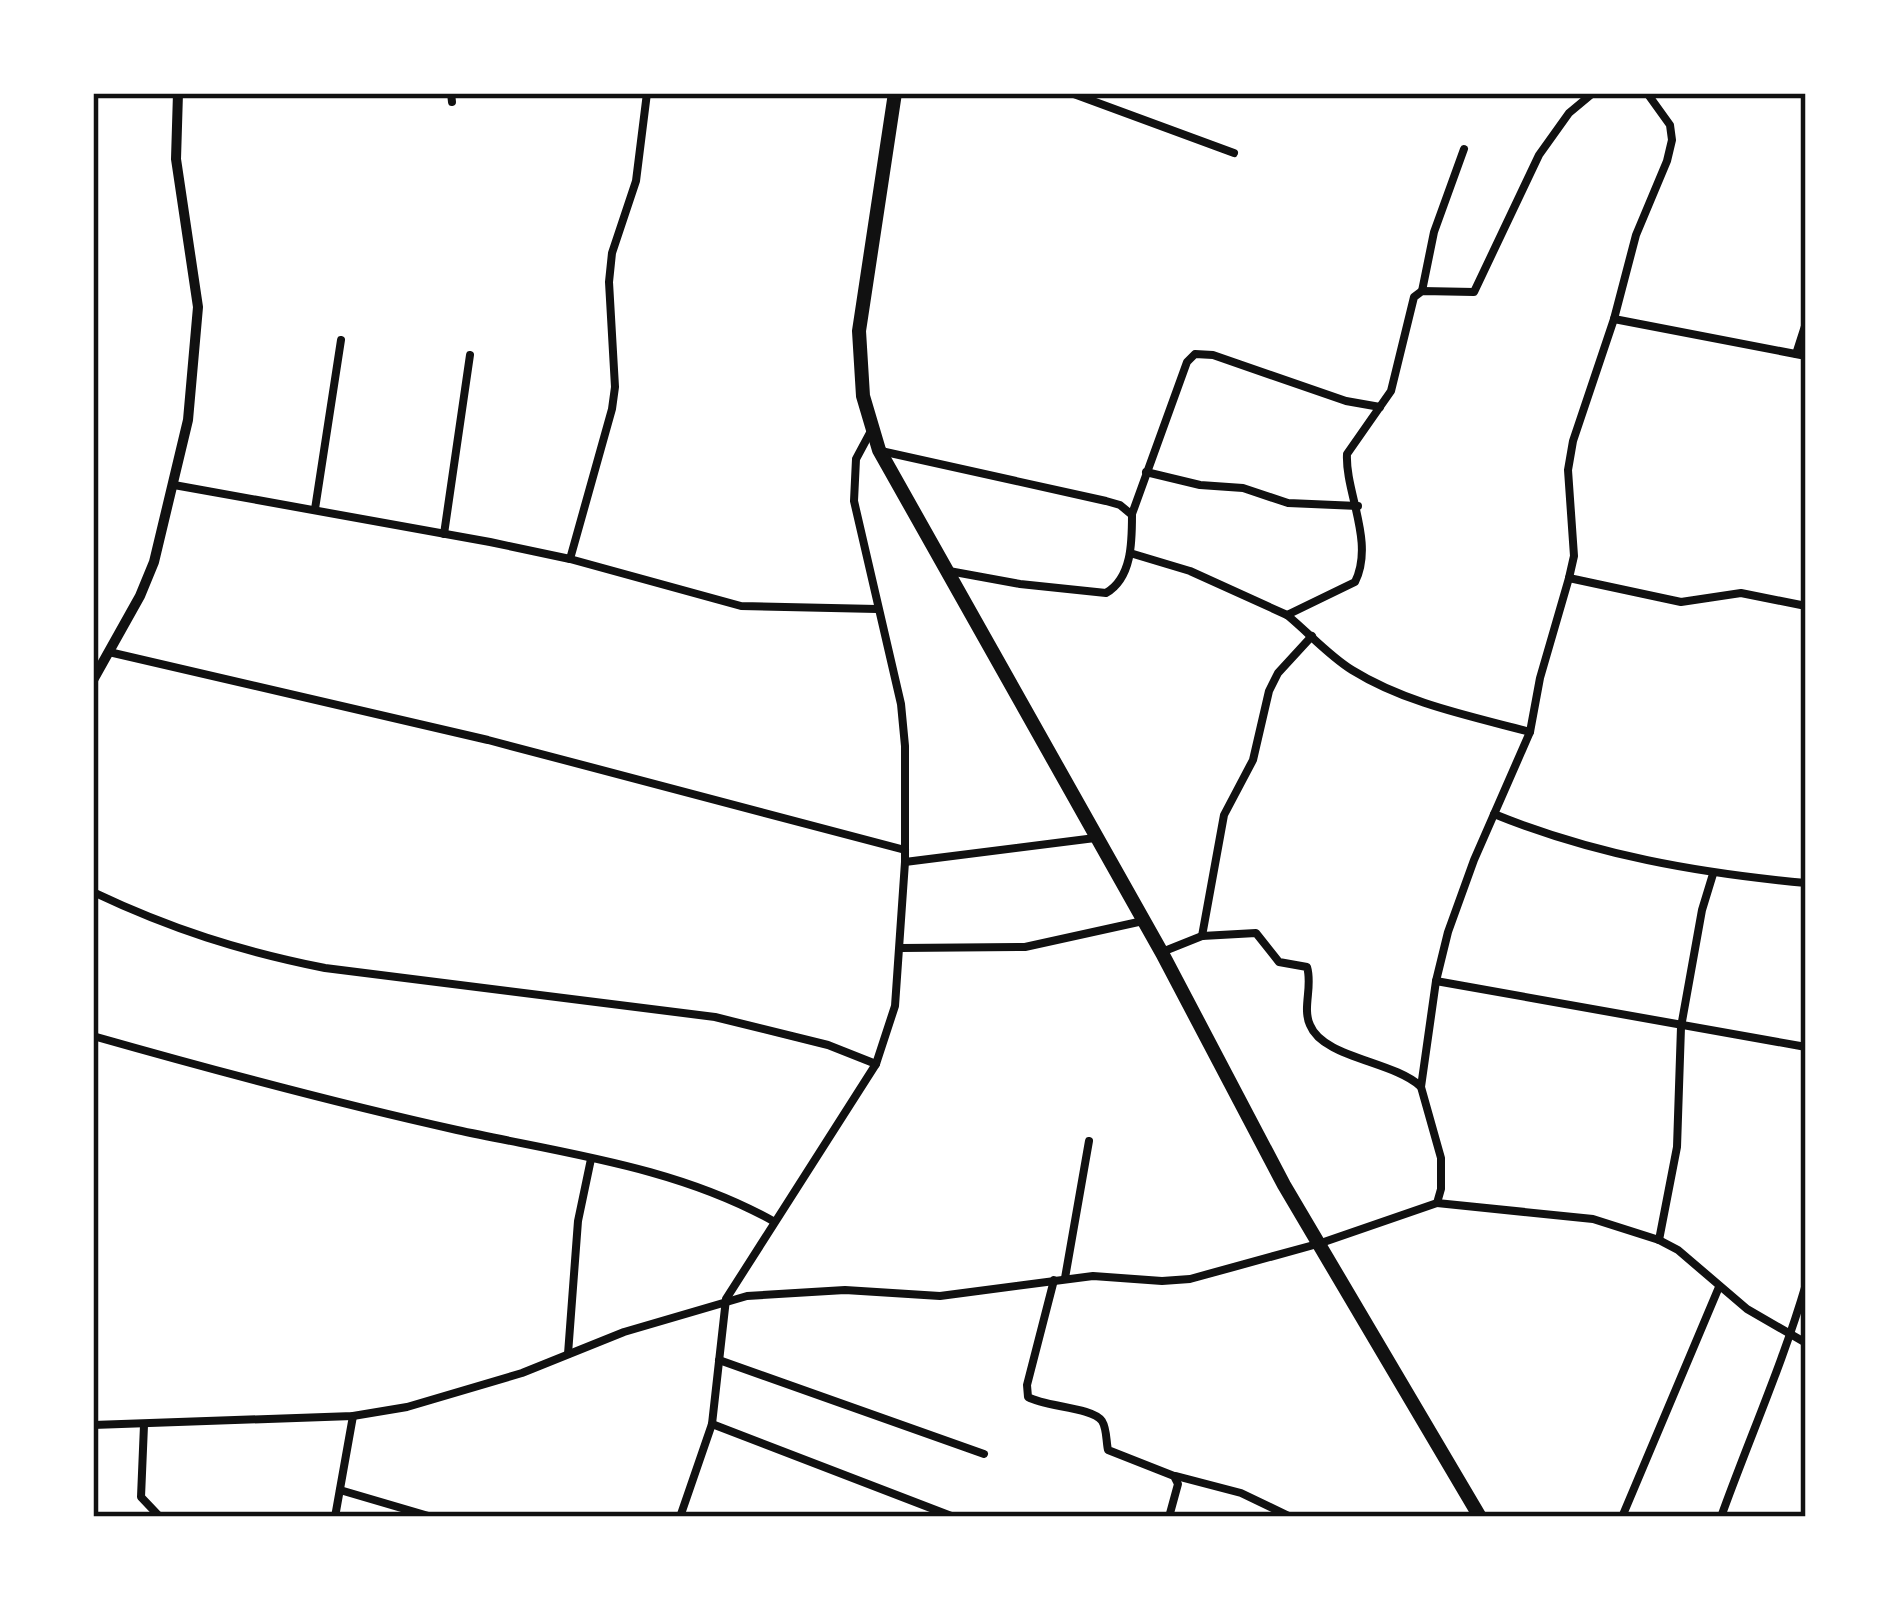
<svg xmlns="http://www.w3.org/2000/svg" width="1899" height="1610" font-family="Inter,sans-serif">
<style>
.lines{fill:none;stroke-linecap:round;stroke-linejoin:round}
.minor{stroke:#111;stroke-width:8}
.tertiary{stroke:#111;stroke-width:10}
.primary{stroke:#111;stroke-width:14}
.neatline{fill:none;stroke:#111;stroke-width:4.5}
</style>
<rect width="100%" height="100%" fill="#fff"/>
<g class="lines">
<g class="minor">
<polyline points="451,93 452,102"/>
<polyline points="1071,93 1234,153"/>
<polyline points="1422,291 1434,232 1464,149"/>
<polyline points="1614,319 1806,356"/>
<polyline points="1796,354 1806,323"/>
<path d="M 881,451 L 1106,501 L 1120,505 L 1132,515 C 1132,542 1132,578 1106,593 L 1020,584 L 949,571"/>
<polyline points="1146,472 1200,485 1243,488 1288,503 1358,506"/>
<polyline points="174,485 490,542 570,559 741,606 877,609"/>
<polyline points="315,509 341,340"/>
<polyline points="1132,514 1187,362 1195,354 1213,355 1346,401 1380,407"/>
<polyline points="444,534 470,355"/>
<path d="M 1130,553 L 1190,571 L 1287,615 L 1355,582 C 1375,542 1345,492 1347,454 L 1391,391 L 1414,297 L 1422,291 L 1474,292 L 1539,155 L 1569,113 L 1593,93"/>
<polyline points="570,559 612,409 615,387 609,282 612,253 636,181 647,93"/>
<polyline points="1569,578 1681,602 1741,593 1806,606"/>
<path d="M 1287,615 C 1309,633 1328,655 1352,670 C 1405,703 1470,716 1530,732"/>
<polyline points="109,652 488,740 905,850"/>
<path d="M 1494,814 C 1595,855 1698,873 1806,883"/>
<polyline points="905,862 1095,838"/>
<path d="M 93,892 C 171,929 240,951 325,968 L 715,1017 L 828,1045 L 876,1064"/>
<polyline points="1202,936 1224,815 1253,760 1269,691 1278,673 1312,636"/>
<polyline points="901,948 1025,947 1143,921"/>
<path d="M 1162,952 L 1202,936 L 1256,933 L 1279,962 L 1307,967 C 1313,986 1302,1008 1310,1025 C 1323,1058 1393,1061 1420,1086"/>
<polyline points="1436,981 1806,1047"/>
<path d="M 93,1036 C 213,1070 335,1103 457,1130 C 563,1153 677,1167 773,1221"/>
<polyline points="1437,1203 1593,1219 1659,1240 1678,1250 1747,1309 1806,1343"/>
<polyline points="1659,1240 1677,1147 1681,1027 1702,910 1713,874"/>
<polyline points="1065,1278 1089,1141"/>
<path d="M 1054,1280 L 1027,1385 L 1028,1397 C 1045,1407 1092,1407 1102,1421 C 1107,1429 1106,1441 1108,1450 L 1174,1476 L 1178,1484 L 1169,1517"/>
<polyline points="568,1354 578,1221 591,1159"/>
<polyline points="719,1360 984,1454"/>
<polyline points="712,1424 954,1517"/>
<polyline points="93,1425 353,1416 407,1407 522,1373 624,1332 747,1296 845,1290 940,1296 1093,1276 1162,1281 1190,1279 1321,1243 1437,1203 1441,1189 1441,1158 1421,1087 1436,981 1448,932 1474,860 1530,732 1540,678 1569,578 1574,556 1568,470 1573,441 1614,319 1636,235 1667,161 1672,140 1670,125 1647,93"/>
<polyline points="144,1425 141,1497 160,1517"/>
<polyline points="1176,1476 1241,1493 1291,1517"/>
<polyline points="340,1490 432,1517"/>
<polyline points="335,1517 353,1416"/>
<polyline points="680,1517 712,1424 726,1299 876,1064 895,1006 905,862 905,746 901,704 854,501 856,459 871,431"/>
<polyline points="1622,1517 1719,1287"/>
<path d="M 1721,1517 C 1749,1439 1783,1363 1806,1284"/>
</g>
<polyline class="tertiary" points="93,680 140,596 154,562 188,420 198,307 176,159 178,93"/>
<polyline class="primary" points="895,93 859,331 863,396 879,450 1162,953 1284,1185 1480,1517"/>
</g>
<rect width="1899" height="1610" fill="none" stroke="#ffffff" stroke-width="192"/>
<rect x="96" y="96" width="1707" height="1418" class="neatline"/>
</svg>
